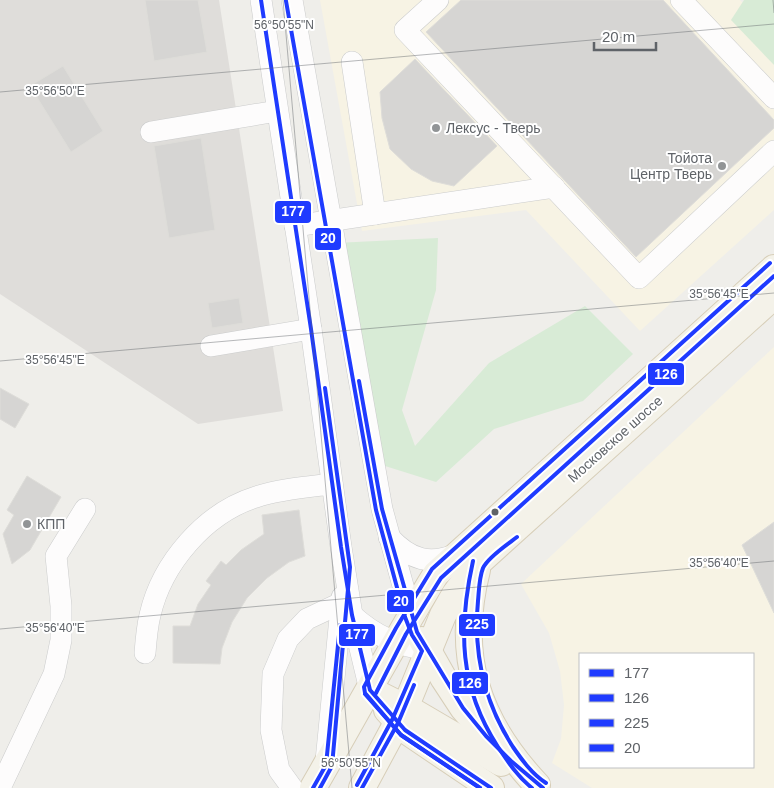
<svg xmlns="http://www.w3.org/2000/svg" width="774" height="788" font-family="Helvetica,sans-serif">
<style>
.commercial{fill:#f7f3e4;fill-rule:evenodd}
.industrial{fill:#dfddda}
.green{fill:#d8ebd6}
.building{fill:#d6d5d3;stroke:#deddd9}
.lines{fill:none;stroke-linecap:round;stroke-linejoin:round}
.minor-casing{stroke:#cbcccc;stroke-width:22}
.major-casing{stroke:#d7ceb8;stroke-width:28}
.minor{stroke:#fdfcfc;stroke-width:21}
.major{stroke:#f4f2e9;stroke-width:26}
.bus-1-casing{stroke:#fff;stroke-width:8}
.bus-2-casing{stroke:#fff;stroke-width:8}
.bus-3-casing{stroke:#fff;stroke-width:8}
.bus-4-casing{stroke:#fff;stroke-width:8}
.bus-1{stroke:#1f3bff;stroke-width:4}
.bus-2{stroke:#1f3bff;stroke-width:4}
.bus-3{stroke:#1f3bff;stroke-width:4}
.bus-4{stroke:#1f3bff;stroke-width:4}
.ticks{fill:none;stroke:#5f6368;stroke-width:1;stroke-opacity:0.45}
.poi-dot{fill:#919496;stroke:#fff;stroke-width:2}
.bus-dot{fill:#5f6368;stroke:#fff;stroke-width:2}
.labels{text-anchor:middle;dominant-baseline:central;stroke-width:4;stroke-linejoin:round;paint-order:stroke}
.poi-label{font-size:14px;fill:#5f6368;stroke:#fff;text-anchor:start}
.street-label{font-size:14px;fill:#5f6368;stroke:#fff}
.ticks-label{font-size:12px;text-anchor:middle;fill:#5f6368;stroke:#fff;stroke-width:4;stroke-linejoin:round;paint-order:stroke}
.line-badge{stroke:#fff;stroke-width:2}
.badge-label{font-size:14px;text-anchor:middle;font-weight:bold;fill:#fff}
</style>
<rect width="100%" height="100%" fill="#efeeea"/>
<g class="commercial">
<polygon points="320,0 740,0 774,36 774,210 640,331 526,210 362,231"/>
<path d="M 774,347 L 774,788 L 592,788 L 552,763 L 561,739 L 564,705 L 560,671 L 549,633 L 521,584 ZM 580,654 L 753,654 L 753,767 L 580,767 Z"/>
</g>
<polygon class="industrial" points="0,0 219,0 283,411 198,424 0,294"/>
<g class="green">
<polygon points="744,0 774,0 774,65 731,20"/>
<polygon points="438,238 436,290 402,410 415,446 489,363 585,306 633,354 583,401 494,429 436,482 366,460 335,243"/>
</g>
<g class="building">
<polygon points="145,0 198,0 207,52 154,61"/>
<polygon points="461,0 663,0 774,120 774,128 636,257 426,32"/>
<polygon points="415,59 497,146 454,186 432,181 411,169 390,149 382,118 380,92"/>
<polygon points="63,66 103,131 71,152 30,86"/>
<polygon points="201,138 215,230 169,238 154,146"/>
<polygon points="239,298 243,323 212,328 208,303"/>
<polygon points="0,388 29,404 15,428 0,419"/>
<polygon points="27,476 61,497 30,550 12,564 3,534 14,515 7,510"/>
<polygon points="299,510 305,556 289,562 267,578 247,598 232,622 222,648 220,664 173,663 173,626 190,626 198,604 211,585 206,581 221,561 226,565 241,550 264,534 262,515"/>
<polygon points="774,522 774,613 742,545"/>
</g>
<g class="lines">
<defs>
<g id="minor">
<polyline points="261,0 311,329 341,547 352,615 370,690"/>
<polyline points="292,0 382,509 411,615"/>
<polyline points="438,0 405,30 639,278 774,151"/>
<polyline points="681,0 774,98"/>
<polyline points="352,62 375,214"/>
<polyline points="151,132 277,111"/>
<polyline points="295,226 554,187"/>
<polyline points="211,346 311,329"/>
<path d="M 389,537 C 410,560 430,566 459,553"/>
<path d="M 352,615 C 375,636 398,646 429,650"/>
<path d="M 145,653 C 146,640 147,627 150,615 C 162,563 205,513 256,497 C 280,489 307,487 332,484"/>
<polyline points="326,761 342,597"/>
<polyline points="0,788 54,674 61,640 61,606 56,556 85,509"/>
<polyline points="292,788 279,770 271,730 273,674 288,639 307,619 341,603"/>
</g>
<g id="major">
<path d="M 477,570 C 455,656 477,721 537,785"/>
<polyline points="422,640 444,679 463,708 490,739"/>
<polyline points="370,690 414,712 501,763"/>
<polyline points="387,710 405,730 491,788"/>
<path d="M 313,788 C 354,717 393,644 436,574 L 774,268"/>
<polyline points="362,788 405,708 443,615 455,594 479,562 774,296"/>
</g>
</defs>
<use href="#minor" class="minor-casing"/>
<use href="#major" class="major-casing"/>
<use href="#minor" class="minor"/>
<use href="#major" class="major"/>
<defs>
<g id="bus-1">
<polyline points="261,0 311,329 341,547 352,615 370,690 405,730 491,788"/>
<polyline points="359,381 382,509 417,632 463,708 486,736 511,761 543,788"/>
<polyline points="313,788 326,765 340,625"/>
<polyline points="362,788 398,723 414,685"/>
</g>
<g id="bus-2">
<path d="M 473,561 C 458,629 459,687 498,747 C 508,762 518,777 532,788"/>
<polyline points="376,693 406,634 441,578 774,276"/>
<polyline points="365,694 401,735 480,788"/>
</g>
<g id="bus-3">
<path d="M 517,537 C 508,544 488,557 483,568 C 479,578 479,591 478,601 C 473,654 484,702 513,747 C 522,760 532,774 546,783"/>
<polyline points="480,788 401,735 365,693 364,687 396,628 432,569 770,263"/>
</g>
<g id="bus-4">
<polyline points="286,1 376,510 405,617 412,635 422,651 392,720 357,785"/>
<polyline points="320,788 332,766 350,567 325,388"/>
</g>
</defs>
<use href="#bus-1" class="bus-1-casing"/>
<use href="#bus-2" class="bus-2-casing"/>
<use href="#bus-3" class="bus-3-casing"/>
<use href="#bus-4" class="bus-4-casing"/>
<use href="#bus-1" class="bus-1"/>
<use href="#bus-2" class="bus-2"/>
<use href="#bus-3" class="bus-3"/>
<use href="#bus-4" class="bus-4"/>
</g>
<path class="ticks" d="M 283,0 L 352,788M 773,0 L 774,13M 0,92 L 774,24M 0,361 L 774,293M 0,629 L 774,561"/>
<g class="poi-dot">
<circle cx="436" cy="128" r="5"/>
<circle cx="722" cy="166" r="5"/>
<circle cx="27" cy="524" r="5"/>
</g>
<circle class="bus-dot" cx="495" cy="512" r="4.5"/>
<g class="labels">
<g class="poi-label">
<text x="446" y="128">Лексус - Тверь</text>
<text x="712" y="158" text-anchor="end">Тойота<tspan x="712" dy="16">Центр Тверь</tspan></text>
<text x="37" y="524">КПП</text>
</g>
<g class="street-label">
<text transform="translate(615 439) rotate(-42)">Московское шоссе</text>
</g>
</g>
<g class="ticks-label">
<text x="284" y="29">56°50'55"N</text>
<text x="55" y="95">35°56'50"E</text>
<text x="719" y="298">35°56'45"E</text>
<text x="55" y="364">35°56'45"E</text>
<text x="719" y="567">35°56'40"E</text>
<text x="55" y="632">35°56'40"E</text>
<text x="351" y="767">56°50'55"N</text>
</g>
<g class="line-badge">
<rect x="274" y="200" width="38" height="24" rx="5" fill="#1f3bff"/>
<rect x="314" y="227" width="28" height="24" rx="5" fill="#1f3bff"/>
<rect x="647" y="362" width="38" height="24" rx="5" fill="#1f3bff"/>
<rect x="386" y="589" width="29" height="24" rx="5" fill="#1f3bff"/>
<rect x="458" y="613" width="38" height="24" rx="5" fill="#1f3bff"/>
<rect x="338" y="623" width="38" height="24" rx="5" fill="#1f3bff"/>
<rect x="451" y="671" width="38" height="24" rx="5" fill="#1f3bff"/>
</g>
<g class="badge-label">
<text x="293" y="216">177</text>
<text x="328" y="243">20</text>
<text x="666" y="379">126</text>
<text x="401" y="606">20</text>
<text x="477" y="629">225</text>
<text x="357" y="639">177</text>
<text x="470" y="688">126</text>
</g>
<rect x="579" y="653" width="175" height="115" fill="#ffffff" stroke="#bfc1c3"/>
<rect x="589" y="669" width="25" height="8" fill="#1f3bff" stroke="#bfc1c3"/>
<text x="624" y="678" font-size="15" fill="#5f6368">177</text>
<rect x="589" y="694" width="25" height="8" fill="#1f3bff" stroke="#bfc1c3"/>
<text x="624" y="703" font-size="15" fill="#5f6368">126</text>
<rect x="589" y="719" width="25" height="8" fill="#1f3bff" stroke="#bfc1c3"/>
<text x="624" y="728" font-size="15" fill="#5f6368">225</text>
<rect x="589" y="744" width="25" height="8" fill="#1f3bff" stroke="#bfc1c3"/>
<text x="624" y="753" font-size="15" fill="#5f6368">20</text>
<path d="M594 42v8h62v-8" fill="none" stroke="#5f6368" stroke-width="2.5"/>
<text x="602" y="42" font-size="15" fill="#5f6368" stroke="#ffffff" stroke-width="4" paint-order="stroke">20 m</text>
</svg>
